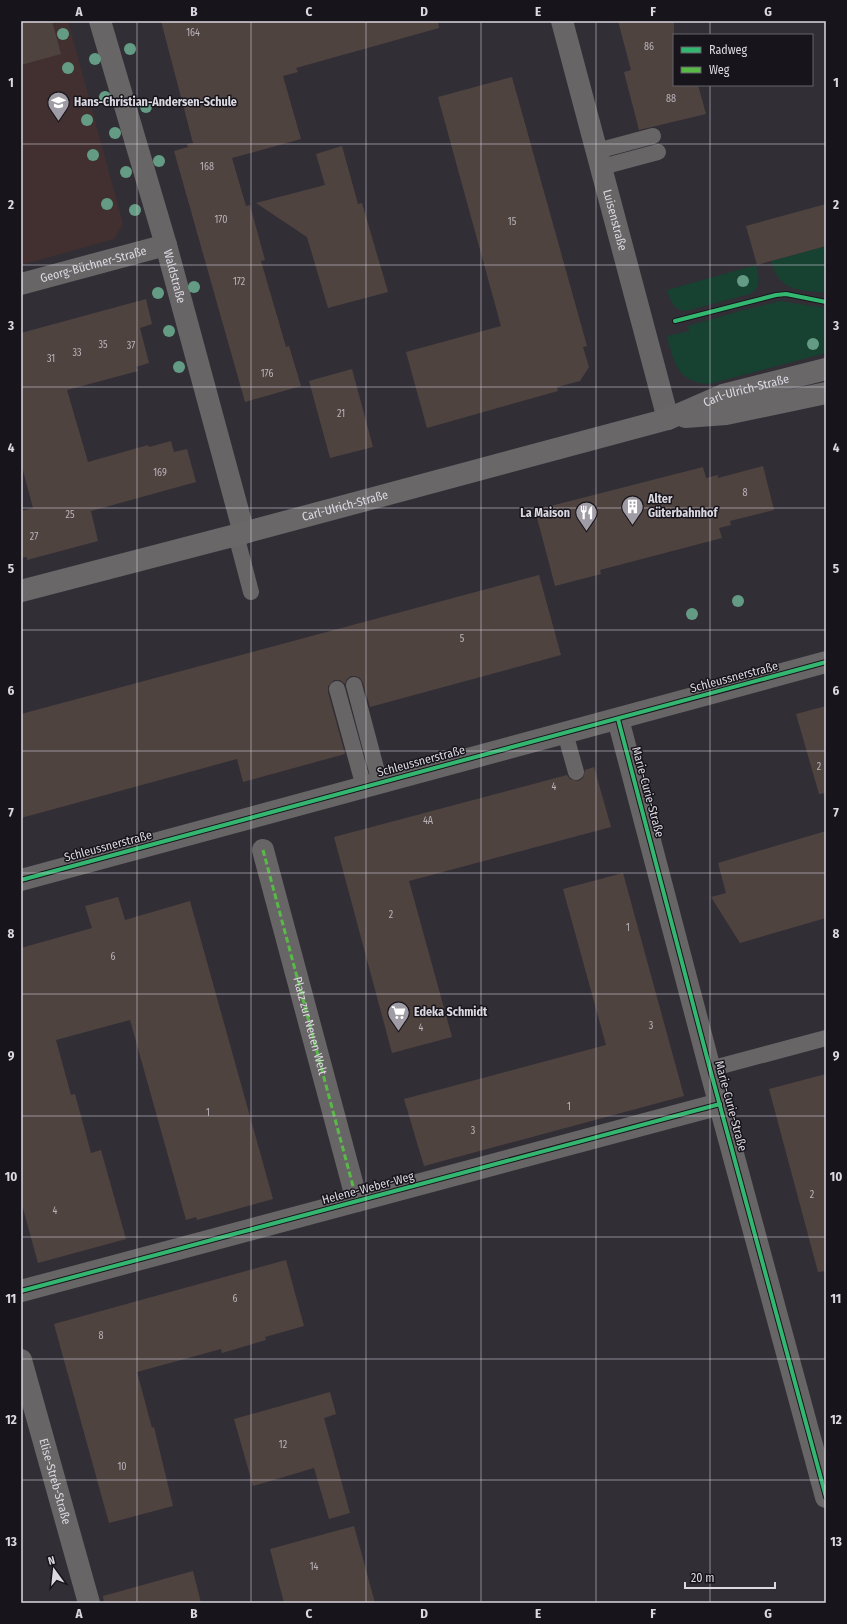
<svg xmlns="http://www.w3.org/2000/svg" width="847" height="1624" font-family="'Fira Sans Condensed',sans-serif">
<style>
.education{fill:#423030}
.green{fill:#174131}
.building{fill:#4f4340}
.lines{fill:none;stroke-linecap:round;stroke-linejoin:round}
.service{stroke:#686566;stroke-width:16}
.pedestrian{stroke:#686566;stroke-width:22}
.minor{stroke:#686566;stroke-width:22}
.secondary{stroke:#6a6769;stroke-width:22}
.quiet{stroke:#58b947;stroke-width:3;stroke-dasharray:6 3;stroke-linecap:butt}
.cycleway-casing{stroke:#17151b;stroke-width:6}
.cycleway{stroke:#33b770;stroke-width:4}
.tree{fill:#649b84}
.grid{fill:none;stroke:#dbd8e1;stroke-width:1;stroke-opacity:0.55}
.labels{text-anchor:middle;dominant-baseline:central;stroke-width:3;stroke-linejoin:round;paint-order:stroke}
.number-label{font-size:10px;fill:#b8b3b9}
.poi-label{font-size:12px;font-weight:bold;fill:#dbd8e1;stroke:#17151b;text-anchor:start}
.street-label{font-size:12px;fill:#dbd8e1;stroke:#17151b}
.neatline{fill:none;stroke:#dbd8e1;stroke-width:1.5}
.grid-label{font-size:13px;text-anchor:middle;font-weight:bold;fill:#dbd8e1}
</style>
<rect width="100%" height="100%" fill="#322e36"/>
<polygon class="education" points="21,21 68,21 123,224 114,239 21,265"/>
<g class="green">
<path d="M 826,246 L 826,293 C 800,290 779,292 771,261 Z"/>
<path d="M 756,265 C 759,277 762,287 750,294 L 686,311 C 673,310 671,301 667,290 Z"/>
<path d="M 780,301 L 826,308 L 826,353 L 709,384 C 677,382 674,363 667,336 L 689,331 L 688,326 L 743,310 Z"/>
</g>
<g class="building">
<polygon points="21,21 52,21 61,54 21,65"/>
<polygon points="161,21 438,21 439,28 296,68 298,72 283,76 301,139 232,158 246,206 250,205 265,260 261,261 286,347 289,346 301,386 245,402 174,151 188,147 187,144 193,143"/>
<polygon points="618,21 674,21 674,85 698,85 706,114 639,130 624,72 631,70"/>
<polygon points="512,77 587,346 583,347 589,367 580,381 557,387 558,391 427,428 406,352 501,326 438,97"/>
<polygon points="342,146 358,204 362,203 388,292 328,308 307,237 256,203 325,185 316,154"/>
<polygon points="826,204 826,246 757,265 746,226"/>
<polygon points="146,299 152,324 140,328 149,363 136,367 138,371 67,390 88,462 148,445 149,447 171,441 174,452 187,449 196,482 91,511 98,541 27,560 27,557 21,558 21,511 33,508 21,463 21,333"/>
<polygon points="352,369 373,447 330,458 309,381"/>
<polygon points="763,466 774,510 730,521 731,525 719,528 722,538 600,570 601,574 555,586 535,510 703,467 706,478 718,475 718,478"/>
<polygon points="539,575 561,655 370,707 363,683 360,678 356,676 351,676 347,679 345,684 340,680 334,680 328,686 328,692 345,754 243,782 237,759 21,818 21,714"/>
<polygon points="826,706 826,793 819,794 796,714"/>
<polygon points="594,767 611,827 409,881 452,1037 392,1053 334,837 567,775 570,779 578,781 583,778 585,770"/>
<polygon points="826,831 826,918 740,943 711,897 726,893 718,863"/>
<polygon points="623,873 684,1096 424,1166 404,1099 606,1045 563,889"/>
<polygon points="118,897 125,920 190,901 273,1199 197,1220 196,1217 186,1220 130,1020 56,1040 71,1095 75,1094 91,1153 101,1150 126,1239 38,1263 21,1201 21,948 92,928 85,906"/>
<polygon points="826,1074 826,1271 818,1272 769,1089"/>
<polygon points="286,1260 304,1326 265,1337 266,1340 222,1353 221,1349 137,1372 152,1428 154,1427 173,1506 109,1523 54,1324"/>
<polygon points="330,1392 336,1414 324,1418 350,1513 329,1519 314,1468 253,1486 234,1419"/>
<polygon points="354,1526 375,1603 284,1603 270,1549"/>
<polygon points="193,1571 201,1603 104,1603 103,1596"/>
</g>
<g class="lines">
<g class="service">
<polyline points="597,151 653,136"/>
<polyline points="602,167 658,152"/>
<polyline points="236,535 251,592"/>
<polyline points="354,685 380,783"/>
<polyline points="337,689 364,787"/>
<polyline points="565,733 576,772"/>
<polyline points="710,1069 826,1038"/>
</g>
<polyline class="pedestrian" points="263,850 357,1201"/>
<g class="minor">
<path id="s1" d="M 100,21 L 166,245 L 244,533"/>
<path id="s2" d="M 562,21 L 668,419"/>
<path id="s3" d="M 21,284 L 166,245"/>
<polyline points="618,719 710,1069 826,1497"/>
<polyline points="21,880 826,662"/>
<polyline points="21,1291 720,1104"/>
<path id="s4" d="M 21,1360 L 89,1603"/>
</g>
<g class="secondary">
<polyline points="685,417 726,414 826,393"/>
<path id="s5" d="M 21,591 L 236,535 L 668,419 L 723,395 L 826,369"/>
</g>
<path class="quiet" id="s6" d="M 263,850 L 357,1201"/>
<defs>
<g id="cycleway">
<polyline points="675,321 776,295 786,294 826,302"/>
<polyline points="618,719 710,1069 826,1497"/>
<polyline points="21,880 826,662"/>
<polyline points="21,1291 720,1104"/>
</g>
</defs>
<use href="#cycleway" class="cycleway-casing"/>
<use href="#cycleway" class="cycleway"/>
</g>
<g class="tree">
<circle cx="63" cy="34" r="6"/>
<circle cx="130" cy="49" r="6"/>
<circle cx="95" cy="59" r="6"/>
<circle cx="68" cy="68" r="6"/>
<circle cx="105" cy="97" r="6"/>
<circle cx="146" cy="107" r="6"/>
<circle cx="87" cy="120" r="6"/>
<circle cx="115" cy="133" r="6"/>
<circle cx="93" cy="155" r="6"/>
<circle cx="159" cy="161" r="6"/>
<circle cx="126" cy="172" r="6"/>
<circle cx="107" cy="204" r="6"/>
<circle cx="135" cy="210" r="6"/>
<circle cx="743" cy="281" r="6"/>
<circle cx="194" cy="287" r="6"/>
<circle cx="158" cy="293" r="6"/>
<circle cx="169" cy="331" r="6"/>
<circle cx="813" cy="344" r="6"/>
<circle cx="179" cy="367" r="6"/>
<circle cx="738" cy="601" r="6"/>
<circle cx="692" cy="614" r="6"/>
</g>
<path class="grid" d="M 137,21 L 137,1603M 251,21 L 251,1603M 366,21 L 366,1603M 481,21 L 481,1603M 596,21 L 596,1603M 710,21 L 710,35M 710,85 L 710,1603M 21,144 L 826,144M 21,265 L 826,265M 21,387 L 826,387M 21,508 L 826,508M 21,630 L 826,630M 21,751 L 826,751M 21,873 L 826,873M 21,994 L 826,994M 21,1116 L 826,1116M 21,1237 L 826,1237M 21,1359 L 826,1359M 21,1480 L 826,1480"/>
<defs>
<symbol id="school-pin" viewBox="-11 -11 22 30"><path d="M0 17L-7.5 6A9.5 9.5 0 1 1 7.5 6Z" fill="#a09ca5" stroke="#17151b"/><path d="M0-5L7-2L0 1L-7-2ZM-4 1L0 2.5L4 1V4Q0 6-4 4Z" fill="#fff"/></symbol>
<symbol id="building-pin" viewBox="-11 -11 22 30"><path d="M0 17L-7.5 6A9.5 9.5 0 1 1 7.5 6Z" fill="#a09ca5" stroke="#17151b"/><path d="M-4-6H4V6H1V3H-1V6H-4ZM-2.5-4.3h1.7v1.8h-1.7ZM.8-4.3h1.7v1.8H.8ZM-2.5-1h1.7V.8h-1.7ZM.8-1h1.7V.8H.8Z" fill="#fff"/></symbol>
<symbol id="restaurant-pin" viewBox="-11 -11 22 30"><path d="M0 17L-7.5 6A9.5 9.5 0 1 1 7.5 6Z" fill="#a09ca5" stroke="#17151b"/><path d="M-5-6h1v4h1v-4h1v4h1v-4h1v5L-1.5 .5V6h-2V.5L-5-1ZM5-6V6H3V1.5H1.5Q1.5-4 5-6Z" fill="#fff"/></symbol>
<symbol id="supermarket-pin" viewBox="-11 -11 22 30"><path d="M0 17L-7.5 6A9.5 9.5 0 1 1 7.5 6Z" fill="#a09ca5" stroke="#17151b"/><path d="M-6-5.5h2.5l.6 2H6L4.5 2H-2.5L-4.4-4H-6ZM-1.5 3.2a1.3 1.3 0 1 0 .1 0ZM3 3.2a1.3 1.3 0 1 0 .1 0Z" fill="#fff"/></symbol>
</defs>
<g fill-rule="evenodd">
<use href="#school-pin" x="46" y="90" width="25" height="34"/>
<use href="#building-pin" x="620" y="494" width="25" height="34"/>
<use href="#restaurant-pin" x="574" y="500" width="25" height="34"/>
<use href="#supermarket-pin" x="386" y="1000" width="25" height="34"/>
</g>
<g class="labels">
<g class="number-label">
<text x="193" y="33">164</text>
<text x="649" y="47">86</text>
<text x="671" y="99">88</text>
<text x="207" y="167">168</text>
<text x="221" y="220">170</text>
<text x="512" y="222">15</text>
<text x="239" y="282">172</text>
<text x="103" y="345">35</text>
<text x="131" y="346">37</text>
<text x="77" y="353">33</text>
<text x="51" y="359">31</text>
<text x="267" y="374">176</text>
<text x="341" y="414">21</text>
<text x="160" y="473">169</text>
<text x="745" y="493">8</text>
<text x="70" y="515">25</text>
<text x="34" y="537">27</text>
<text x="462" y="639">5</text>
<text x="819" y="767">2</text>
<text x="554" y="787">4</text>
<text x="428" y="821">4A</text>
<text x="391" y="915">2</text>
<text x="628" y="928">1</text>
<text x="113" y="957">6</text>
<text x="651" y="1026">3</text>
<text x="421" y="1028">4</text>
<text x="569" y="1107">1</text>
<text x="208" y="1113">1</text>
<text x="473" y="1131">3</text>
<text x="812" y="1195">2</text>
<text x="55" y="1211">4</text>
<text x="235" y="1299">6</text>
<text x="101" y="1336">8</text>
<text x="283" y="1445">12</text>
<text x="122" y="1467">10</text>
<text x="314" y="1567">14</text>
</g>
<g class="poi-label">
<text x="74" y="102">Hans-Christian-Andersen-Schule</text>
<text x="648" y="499">Alter<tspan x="648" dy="14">Güterbahnhof</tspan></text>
<text x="570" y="513" text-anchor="end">La Maison</text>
<text x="414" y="1012">Edeka Schmidt</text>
</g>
<g class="street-label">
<text stroke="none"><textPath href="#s2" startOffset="206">Luisenstraße</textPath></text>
<text stroke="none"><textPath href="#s3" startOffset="75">Georg-Büchner-Straße</textPath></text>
<text stroke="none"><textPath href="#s1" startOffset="266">Waldstraße</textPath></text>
<text stroke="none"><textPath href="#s5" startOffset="753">Carl-Ulrich-Straße</textPath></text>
<text stroke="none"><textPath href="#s5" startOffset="335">Carl-Ulrich-Straße</textPath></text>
<text transform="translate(734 677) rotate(-15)">Schleussnerstraße</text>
<text transform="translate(421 761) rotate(-15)">Schleussnerstraße</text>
<text transform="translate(648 792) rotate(75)">Marie-Curie-Straße</text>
<text transform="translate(108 846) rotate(-15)">Schleussnerstraße</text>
<text stroke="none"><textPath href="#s6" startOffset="182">Platz zur Neuen Welt</textPath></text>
<text transform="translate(731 1106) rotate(75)">Marie-Curie-Straße</text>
<text transform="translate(368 1188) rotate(-15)">Helene-Weber-Weg</text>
<text stroke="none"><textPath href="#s4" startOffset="126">Elise-Streb-Straße</textPath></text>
</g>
</g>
<rect width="847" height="1624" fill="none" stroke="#17151b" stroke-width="44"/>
<rect x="673" y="34" width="140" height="52" fill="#17151b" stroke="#65636a"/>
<rect x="681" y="47" width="20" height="6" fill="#33b770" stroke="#65636a"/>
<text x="709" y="54" font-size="12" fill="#dbd8e1">Radweg</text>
<rect x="681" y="67" width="20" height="6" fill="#58b947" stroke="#65636a"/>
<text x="709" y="74" font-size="12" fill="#dbd8e1">Weg</text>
<g transform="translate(54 1570) rotate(345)" stroke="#17151b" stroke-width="3" paint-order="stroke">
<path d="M0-3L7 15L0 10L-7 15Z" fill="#dbd8e1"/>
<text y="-6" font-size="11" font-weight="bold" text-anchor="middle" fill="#dbd8e1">N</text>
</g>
<path d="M685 1582v6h90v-6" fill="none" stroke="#dbd8e1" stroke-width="2"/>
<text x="691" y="1582" font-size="12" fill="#dbd8e1" stroke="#17151b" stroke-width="3" paint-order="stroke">20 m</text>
<rect x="22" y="22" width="803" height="1580" class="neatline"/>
<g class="grid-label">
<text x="79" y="16">A</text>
<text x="194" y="16">B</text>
<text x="309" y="16">C</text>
<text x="424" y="16">D</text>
<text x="538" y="16">E</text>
<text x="653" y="16">F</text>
<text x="768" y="16">G</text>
<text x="11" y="87">1</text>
<text x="836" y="87">1</text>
<text x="11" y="209">2</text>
<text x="836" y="209">2</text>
<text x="11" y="330">3</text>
<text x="836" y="330">3</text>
<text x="11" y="452">4</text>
<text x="836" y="452">4</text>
<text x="11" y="573">5</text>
<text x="836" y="573">5</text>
<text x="11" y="695">6</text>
<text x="836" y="695">6</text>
<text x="11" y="817">7</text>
<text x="836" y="817">7</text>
<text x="11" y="938">8</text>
<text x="836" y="938">8</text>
<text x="11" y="1060">9</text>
<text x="836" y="1060">9</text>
<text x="11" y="1181">10</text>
<text x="836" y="1181">10</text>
<text x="11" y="1303">11</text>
<text x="836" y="1303">11</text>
<text x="11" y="1424">12</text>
<text x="836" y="1424">12</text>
<text x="11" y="1546">13</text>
<text x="836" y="1546">13</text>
<text x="79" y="1618">A</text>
<text x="194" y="1618">B</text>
<text x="309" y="1618">C</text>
<text x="424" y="1618">D</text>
<text x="538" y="1618">E</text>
<text x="653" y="1618">F</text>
<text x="768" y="1618">G</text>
</g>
</svg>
